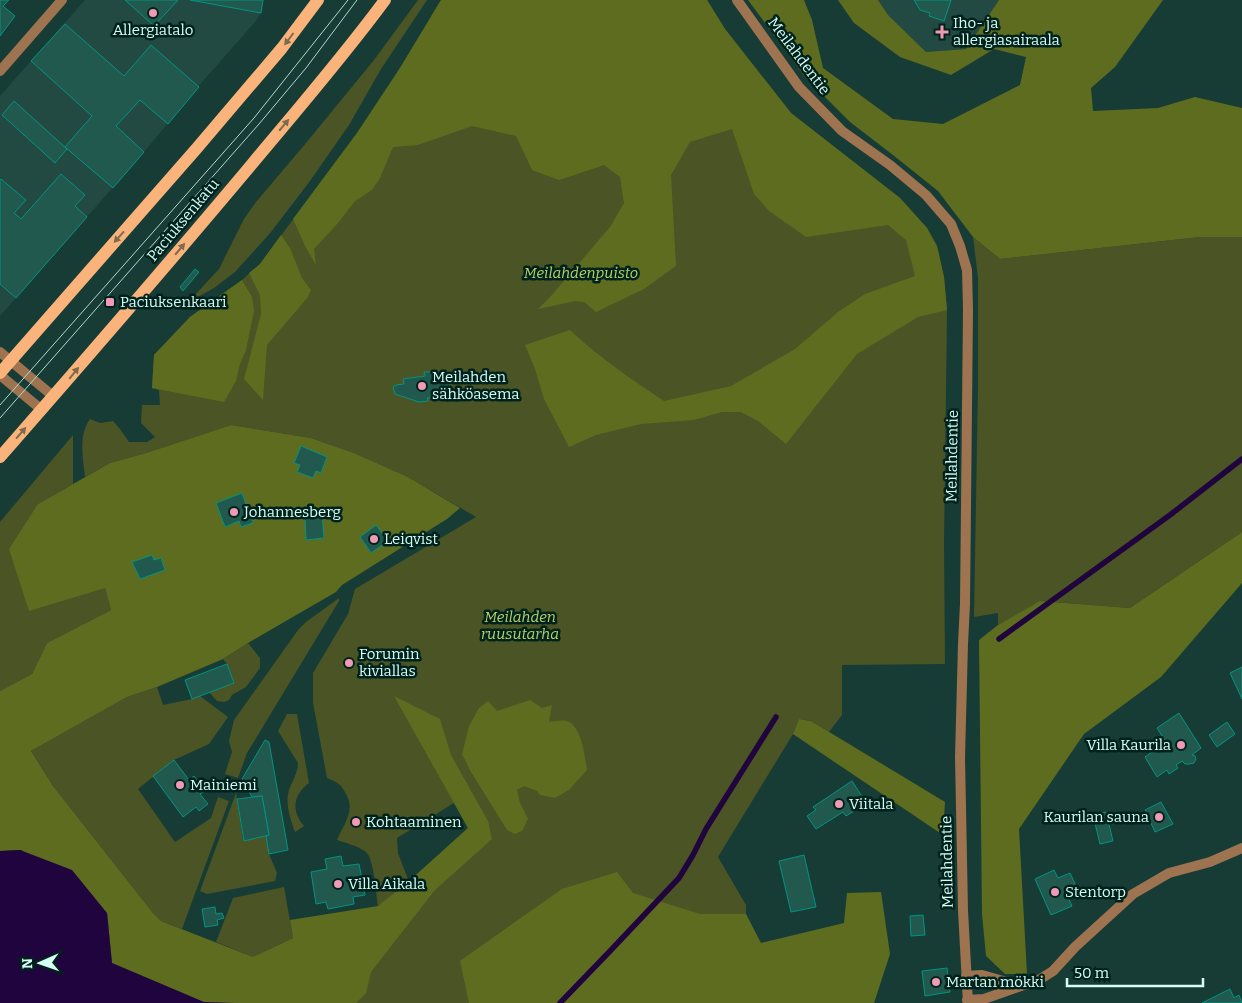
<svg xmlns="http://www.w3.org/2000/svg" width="1242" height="1003" font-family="Bitter,serif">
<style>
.built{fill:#224a43}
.green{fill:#4a5424;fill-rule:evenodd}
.forest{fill:#5e6c20}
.water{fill:#20043e}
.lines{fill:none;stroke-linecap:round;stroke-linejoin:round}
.stream{stroke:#20043e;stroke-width:5.5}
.building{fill:#21594f;stroke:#009582}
.street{stroke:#9d7350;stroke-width:10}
.primary{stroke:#fab47b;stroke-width:12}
.tram{stroke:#b0d7cf;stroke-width:1}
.oneway{fill:#7d6b4c}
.poi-dot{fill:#f09ab5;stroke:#00221c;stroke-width:2}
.labels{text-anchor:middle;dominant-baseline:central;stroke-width:5;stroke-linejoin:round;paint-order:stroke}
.poi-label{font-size:15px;fill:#d5fdf4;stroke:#00221c;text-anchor:start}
.street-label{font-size:15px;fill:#d5fdf4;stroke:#00221c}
.park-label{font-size:15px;font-style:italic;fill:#b9cf68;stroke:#00221c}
</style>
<rect width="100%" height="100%" fill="#173c35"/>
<g class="built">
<polygon points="85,0 263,0 261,13 255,22 203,81 144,152 0,316 0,96"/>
<polygon points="878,0 999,0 966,49 926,52 888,15"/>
</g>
<g class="green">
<polygon points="418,0 427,0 381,69 349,125 310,181 271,232 235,272 214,288 196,298 194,296 219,269 244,219 256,202 306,143 374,60"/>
<path d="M 441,0 L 707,0 L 725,29 L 791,113 L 900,198 L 927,228 L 937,246 L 944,277 L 947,311 L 944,544 L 945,664 L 842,665 L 842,715 L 829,732 L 811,721 L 799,719 L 793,734 L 718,857 L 746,905 L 746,914 L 653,1003 L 9,1003 L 0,851 L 107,913 L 112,963 L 253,957 L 216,942 L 233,898 L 284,887 L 293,938 L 255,956 L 378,906 C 376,894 374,859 366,852 C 358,846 346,843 337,840 C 343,826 355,811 347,796 C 341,784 339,783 327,778 L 313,703 L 313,673 L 348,614 L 355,589 L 476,517 L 408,477 L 354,453 L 311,438 L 231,425 L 146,453 L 110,463 L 85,477 C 83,458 78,436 90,419 L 100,423 L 113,421 L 120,429 L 129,442 L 147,442 L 155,437 L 141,423 L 142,405 L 160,405 L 159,390 L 152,388 L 154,355 L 190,317 L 242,280 L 260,264 L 357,133 L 400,68 ZM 454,803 L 468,828 L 409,882 L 398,853 L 397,838 Z"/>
<polygon points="973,237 1000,259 1200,237 1242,237 1242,532 1130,608 1041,601 998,625 998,613 974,617 978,386 978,278"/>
<polygon points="73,435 73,484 38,504 105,588 111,610 47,643 32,674 0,691 0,522"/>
<polygon points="339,598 339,601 247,753 238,778 225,774 232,752 229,741 234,720 298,630 306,622"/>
<polygon points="248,643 260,658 260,668 246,687 232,695 229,700 224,702 217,701 209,692 234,683 227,664 223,659"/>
<polygon points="157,687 163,705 192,699 200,696 228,717 209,744 174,760 138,789 175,842 211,818 218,797 229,801 182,929 161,921 153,913 53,786 31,751 127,697"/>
<path d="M 287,714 L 297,714 L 309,783 C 293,795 291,811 304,826 L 295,832 C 290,819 285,804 289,790 C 292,781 298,773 298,763 L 278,731 Z"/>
<polygon points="236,793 243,840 266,836 269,854 277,873 275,881 207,894 200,891"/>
</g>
<g class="forest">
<path d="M 441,0 L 707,0 L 725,29 L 791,113 L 900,198 L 927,228 L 937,246 L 944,277 L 947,310 L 918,317 L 857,354 L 786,444 L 758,421 L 741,412 L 722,412 L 694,420 L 641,424 L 596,435 L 569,447 L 544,399 L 535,369 L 525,345 L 570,330 C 599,357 631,379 664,401 L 731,386 L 795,349 L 838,312 L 865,294 L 915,276 L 906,240 L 888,225 L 806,237 L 769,211 L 754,194 L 732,129 L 690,142 L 671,175 L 676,266 L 644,289 L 596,312 L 584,302 L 575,301 L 538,309 L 551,296 L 610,227 L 624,203 L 620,177 L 604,165 L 559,180 L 532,170 L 516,136 L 472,126 L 418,145 L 393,147 L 380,178 L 372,190 L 355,201 L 338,223 L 314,249 L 316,265 L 305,246 L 293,219 L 357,133 L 400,68 Z"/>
<polygon points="748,0 804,0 812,20 823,68 893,119 943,124 1020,85 1026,57 994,49 951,75 900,57 854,23 838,0 878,0 888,15 926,52 966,49 999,0 1163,0 1115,67 1091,88 1093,111 1158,108 1195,97 1242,108 1242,237 1200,237 1000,259 973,237 938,191 893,155 850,122 805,77"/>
<polygon points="281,235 290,248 302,278 311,290 308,297 267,345 263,400 244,379 261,314 260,295 249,273 260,264"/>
<polygon points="242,280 252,297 254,311 246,350 240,364 236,381 224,402 152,388 154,355 190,317"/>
<polygon points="231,425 311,438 354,453 408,477 460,508 447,519 342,585 336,592 248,643 223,659 157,687 127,697 31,751 53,786 153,913 161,921 253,957 293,938 290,920 378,906 408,882 468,828 394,696 440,719 451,755 488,821 492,839 434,891 371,972 366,993 356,1003 235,1003 204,1002 112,963 107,913 21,850 0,851 0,691 32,674 47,643 111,610 105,588 29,611 9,549 38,504 110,463 146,453"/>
<polygon points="1242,532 1242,583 1161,677 1084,734 1019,829 1027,974 1005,974 986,956 982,914 979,640 998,625 1040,601 1130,608"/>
<path d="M 530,700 L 542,708 L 552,705 L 549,722 C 555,721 564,719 569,722 C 582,729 585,757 587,770 L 569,790 L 555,798 L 540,795 L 537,791 L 524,786 L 517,790 L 520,803 L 528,819 L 522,831 L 515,834 L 507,830 L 471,772 L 462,754 L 469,726 L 479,708 L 488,701 L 497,711 Z"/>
<polygon points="799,719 811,721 945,802 943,835 793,734"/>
<polygon points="617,872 633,893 700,914 746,914 761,943 844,923 847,893 881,892 890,954 874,1003 469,1003 460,961 532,910 562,889"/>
</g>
<polygon class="water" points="20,850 72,870 107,913 112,963 204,1002 235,1003 0,1003 0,851"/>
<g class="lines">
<g class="stream">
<polyline points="999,639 1170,515 1242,459"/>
<polyline points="560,1003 612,949 679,878 693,855 706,829 776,717"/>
</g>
</g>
<g class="building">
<polygon points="0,0 9,0 3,6 15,16 0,36"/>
<polygon points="125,0 178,0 154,26"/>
<polygon points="190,0 263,0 261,13"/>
<polygon points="914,0 951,0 944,21 929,16 930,13 920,10"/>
<polygon points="65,24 124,76 151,45 199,87 168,124 140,100 116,126 144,152 113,188 65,147 92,116 31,61"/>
<polygon points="14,101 67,149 55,163 2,115"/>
<polygon points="61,174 85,195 75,206 87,217 16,298 0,284 0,180 1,179 26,200 14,213 21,219"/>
<polygon points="195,269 199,272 183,291 180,287"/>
<polygon points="424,372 430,372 433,373 448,372 450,392 456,391 457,392 448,394 446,396 427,398 428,401 419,402 395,394 393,387 396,385 404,384 403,379 425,376"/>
<polygon points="301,446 327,457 321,473 316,471 313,478 297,472 300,465 294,463"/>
<polygon points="242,493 253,523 241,527 239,521 225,527 216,503"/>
<polygon points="322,514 324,538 306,540 305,516"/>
<polygon points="376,525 388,541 371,553 360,537"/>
<polygon points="152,555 154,560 161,558 165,570 140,579 132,562"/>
<polygon points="227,664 234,683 192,699 185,680"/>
<polygon points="1242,667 1242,699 1230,673"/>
<polygon points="1179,713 1201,748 1192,755 1195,756 1196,759 1194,763 1189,764 1185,764 1182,761 1176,765 1178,768 1169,774 1167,770 1157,777 1145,757 1166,742 1157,728"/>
<polygon points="1227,722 1235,734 1217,747 1209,735"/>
<polygon points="265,740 269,742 288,850 269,854 266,836 269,835 262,796 252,797 242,779"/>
<polygon points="174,760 189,780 194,776 205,791 200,794 208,804 199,811 196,807 183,817 153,776"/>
<polygon points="852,781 863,798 859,801 862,806 846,816 843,812 816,829 807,816 816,810 813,807"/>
<polygon points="262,796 269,835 244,841 237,799"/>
<polygon points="1161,802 1173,824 1155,832 1145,810"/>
<polygon points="1106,812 1113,841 1100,844 1093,815"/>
<polygon points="804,855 816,907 791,912 779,861"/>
<polygon points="341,856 343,866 359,864 365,895 353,897 354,904 328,909 326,902 316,904 311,872 327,869 325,859"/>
<polygon points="1054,870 1058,878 1070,873 1076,886 1072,887 1073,891 1066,893 1072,906 1051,915 1035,879"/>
<polygon points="215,907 216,914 222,913 224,918 217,920 218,925 205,927 202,909"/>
<polygon points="923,915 925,935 911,936 910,916"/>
<polygon points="947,968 950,992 925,996 922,971"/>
<polygon points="1230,989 1234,998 1239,995 1242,1003 1202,1003"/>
</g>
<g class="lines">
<g class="street">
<polyline points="737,0 799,87 842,131 890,165 926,195 951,224 960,246 967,270 968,309 965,604 963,644 960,757 963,910 968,1003"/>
<polyline points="0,71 62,0"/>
<polyline points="0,352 53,396"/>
<polyline points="0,375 42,410"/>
<polyline points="966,976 982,975 1021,986"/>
<polyline points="967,1000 984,999 1021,986 1034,983 1053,971 1075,947 1133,894 1169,873 1210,862 1242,848"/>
</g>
<g class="primary">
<polyline points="0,373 197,148 282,48 318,0"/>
<path d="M 0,457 C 85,360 169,263 252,164 C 297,110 343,57 385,0"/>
</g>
<g class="tram">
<polyline points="0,405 254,118 348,0"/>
<polyline points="0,418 259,124 306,68 357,0"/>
</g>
</g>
<defs><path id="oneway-solid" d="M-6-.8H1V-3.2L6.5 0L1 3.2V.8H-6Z" transform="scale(1.25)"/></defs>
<g class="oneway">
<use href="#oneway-solid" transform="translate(289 39) rotate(127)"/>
<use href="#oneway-solid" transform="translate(284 125) rotate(-50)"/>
<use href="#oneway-solid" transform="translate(119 237) rotate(132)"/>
<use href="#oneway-solid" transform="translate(180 249) rotate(-50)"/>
<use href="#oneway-solid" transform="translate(74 373) rotate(-51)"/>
<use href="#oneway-solid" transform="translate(21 433) rotate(-49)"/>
</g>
<g class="poi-dot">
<circle cx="153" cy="13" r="5"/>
<path d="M939.5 24.5h5v5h5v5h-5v5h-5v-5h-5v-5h5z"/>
<rect x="105" y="297" width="10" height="10" rx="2.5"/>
<circle cx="422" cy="386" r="5"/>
<circle cx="234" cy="512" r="5"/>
<circle cx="374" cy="539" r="5"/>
<circle cx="349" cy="663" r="5"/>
<circle cx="1181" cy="745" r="5"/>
<circle cx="180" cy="785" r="5"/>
<circle cx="839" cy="804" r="5"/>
<circle cx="1159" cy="817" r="5"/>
<circle cx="356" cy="822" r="5"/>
<circle cx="338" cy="884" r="5"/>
<circle cx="1055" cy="892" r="5"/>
<circle cx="936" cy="982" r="5"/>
</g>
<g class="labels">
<g class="poi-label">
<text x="953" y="23">Iho- ja<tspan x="953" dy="17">allergiasairaala</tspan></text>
<text x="153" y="30" text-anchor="middle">Allergiatalo</text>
<text x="120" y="302">Paciuksenkaari</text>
<text x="432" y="377">Meilahden<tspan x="432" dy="17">sähköasema</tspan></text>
<text x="244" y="512">Johannesberg</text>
<text x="384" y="539">Leiqvist</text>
<text x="359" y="654">Forumin<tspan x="359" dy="17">kiviallas</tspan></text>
<text x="1171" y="745" text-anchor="end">Villa Kaurila</text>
<text x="190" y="785">Mainiemi</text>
<text x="849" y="804">Viitala</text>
<text x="1149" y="817" text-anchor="end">Kaurilan sauna</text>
<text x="366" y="822">Kohtaaminen</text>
<text x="348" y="884">Villa Aikala</text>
<text x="1065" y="892">Stentorp</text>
<text x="946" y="982">Martan mökki</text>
</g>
<g class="street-label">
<text transform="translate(799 56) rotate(53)">Meilahdentie</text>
<text transform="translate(183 220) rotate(-50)">Paciuksenkatu</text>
<text transform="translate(952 456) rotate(-89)">Meilahdentie</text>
<text transform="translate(947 862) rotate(-91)">Meilahdentie</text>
</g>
<g class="park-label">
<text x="581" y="273">Meilahdenpuisto</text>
<text x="520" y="617">Meilahden<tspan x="520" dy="17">ruusutarha</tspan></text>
</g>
</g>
<g transform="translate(40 963) rotate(268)" stroke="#00221c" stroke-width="4" paint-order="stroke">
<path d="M0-4L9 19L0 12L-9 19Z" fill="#d5fdf4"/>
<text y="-8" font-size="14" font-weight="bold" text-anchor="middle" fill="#d5fdf4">N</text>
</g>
<path d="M1067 978v8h136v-8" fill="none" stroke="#d5fdf4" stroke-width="2.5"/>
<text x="1074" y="978" font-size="15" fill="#d5fdf4" stroke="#00221c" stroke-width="4" paint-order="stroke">50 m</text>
</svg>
